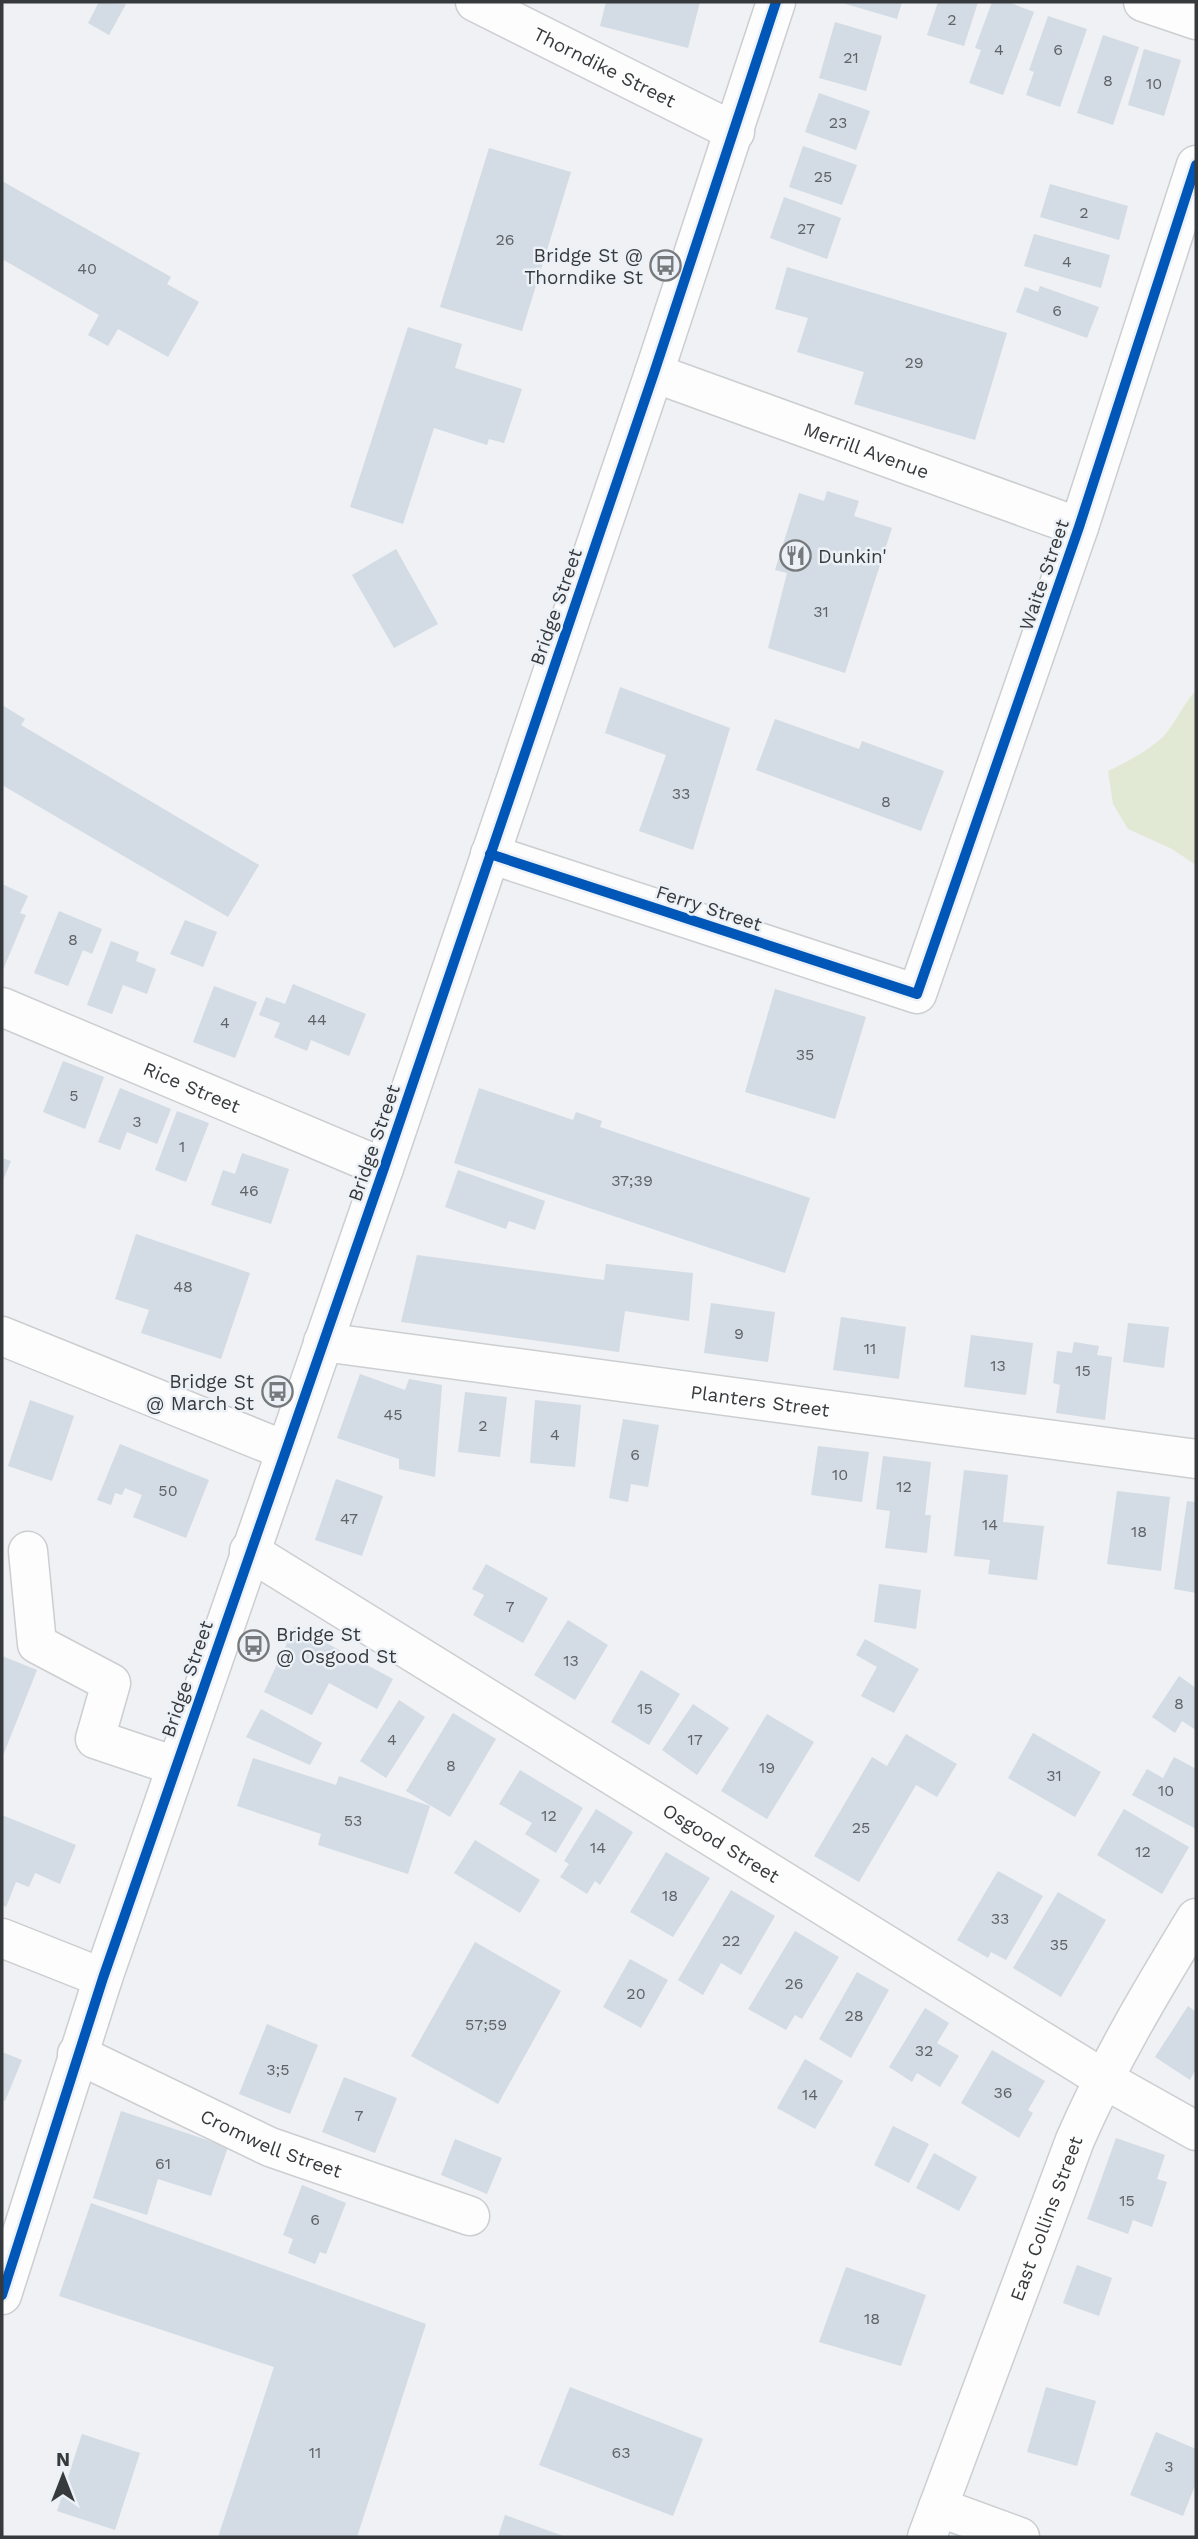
<svg xmlns="http://www.w3.org/2000/svg" width="1198" height="2539" font-family="'Work Sans',sans-serif">
<style>
.green{fill:#e1e9d5}
.building{fill:#d3dbe4}
.lines{fill:none;stroke-linecap:round;stroke-linejoin:round}
.minor-casing{stroke:#ccced0;stroke-width:41}
.highway-casing{stroke:#ccced0;stroke-width:41}
.minor{stroke:#fdfdfd;stroke-width:38}
.highway{stroke:#fdfdfd;stroke-width:38}
.cycleway-casing{stroke:#ecf1f7;stroke-width:15}
.cycleway{stroke:#0057b8;stroke-width:10}
.labels{text-anchor:middle;dominant-baseline:central;stroke-width:5;stroke-linejoin:round;paint-order:stroke}
.number-label{font-size:16px;fill:#5f6367}
.street-label{font-size:19px;fill:#373a3c;stroke:#ecf1f7}
.poi-label{font-size:19px;fill:#373a3c;stroke:#ecf1f7;text-anchor:end}
</style>
<rect width="100%" height="100%" fill="#eff1f4"/>
<path class="green" d="M 1196,691 L 1196,865 L 1172,849 L 1128,829 L 1113,804 L 1108,771 C 1127,762 1148,751 1164,736 C 1176,722 1183,704 1196,691 Z"/>
<g class="building">
<polygon points="99,2 126,4 109,35 88,23"/>
<polygon points="606,2 700,2 688,48 600,26"/>
<polygon points="839,2 902,2 897,19"/>
<polygon points="938,2 978,2 964,46 927,35"/>
<polygon points="992,2 1008,2 1034,12 1003,95 969,83 981,50 975,48"/>
<polygon points="1048,16 1087,29 1060,107 1026,95 1034,72 1029,70"/>
<polygon points="835,22 882,36 866,91 819,78"/>
<polygon points="1103,35 1139,47 1113,125 1077,113"/>
<polygon points="1144,49 1181,60 1164,116 1128,105"/>
<polygon points="819,93 870,111 856,150 805,132"/>
<polygon points="803,146 857,165 842,205 789,187"/>
<polygon points="489,148 571,172 522,331 440,307"/>
<polygon points="2,181 171,277 167,284 199,302 168,357 118,329 108,346 88,335 99,315 2,259"/>
<polygon points="1050,184 1128,206 1119,240 1040,217"/>
<polygon points="784,197 841,218 827,259 770,238"/>
<polygon points="1034,234 1110,255 1101,288 1024,266"/>
<polygon points="787,267 1007,333 975,440 854,404 864,372 797,352 808,318 775,309"/>
<polygon points="1040,286 1099,307 1087,338 1016,312 1025,287 1038,292"/>
<polygon points="408,327 462,344 455,368 522,389 504,443 489,439 487,445 434,428 403,524 350,507"/>
<polygon points="827,491 859,501 854,516 892,528 845,673 768,648 787,573 775,570 799,493 824,501"/>
<polygon points="396,549 438,624 394,648 352,575"/>
<polygon points="620,687 730,728 693,850 639,831 666,755 605,733"/>
<polygon points="2,705 25,719 21,725 259,865 228,917 2,785"/>
<polygon points="775,719 859,749 862,741 944,771 921,831 756,770"/>
<polygon points="2,884 28,896 20,913 26,915 2,972"/>
<polygon points="59,911 102,929 92,954 83,950 68,986 34,973"/>
<polygon points="185,920 217,932 203,967 170,954"/>
<polygon points="111,941 139,952 136,961 156,969 147,994 123,985 112,1014 87,1005"/>
<polygon points="293,984 366,1014 349,1056 311,1040 307,1051 274,1037 280,1023 259,1015 266,997 285,1004"/>
<polygon points="214,986 257,1002 235,1058 193,1042"/>
<polygon points="775,989 866,1017 835,1119 745,1092"/>
<polygon points="63,1061 104,1077 85,1129 43,1112"/>
<polygon points="120,1088 171,1109 157,1144 127,1132 120,1150 98,1142"/>
<polygon points="479,1088 573,1120 576,1112 602,1121 600,1127 810,1198 785,1273 454,1163"/>
<polygon points="177,1111 209,1123 186,1182 155,1170"/>
<polygon points="242,1153 289,1169 271,1224 211,1205 223,1170 235,1174"/>
<polygon points="2,1158 11,1161 2,1183"/>
<polygon points="458,1170 545,1201 535,1230 509,1221 506,1229 445,1207"/>
<polygon points="136,1234 250,1273 221,1359 141,1333 149,1310 115,1299"/>
<polygon points="417,1255 604,1280 606,1264 693,1273 689,1321 625,1311 619,1352 401,1322"/>
<polygon points="711,1303 775,1312 768,1362 704,1353"/>
<polygon points="841,1317 906,1327 899,1379 833,1370"/>
<polygon points="1128,1323 1169,1327 1164,1368 1123,1362"/>
<polygon points="971,1335 1033,1343 1026,1395 964,1387"/>
<polygon points="1074,1342 1099,1346 1097,1355 1112,1357 1105,1420 1056,1413 1060,1385 1053,1383 1057,1351 1072,1353"/>
<polygon points="360,1374 405,1390 409,1379 442,1385 435,1477 399,1469 399,1459 337,1438"/>
<polygon points="465,1392 507,1397 500,1457 458,1452"/>
<polygon points="30,1400 74,1416 52,1481 8,1466"/>
<polygon points="535,1400 581,1405 575,1467 530,1463"/>
<polygon points="623,1419 659,1425 648,1487 631,1484 628,1502 609,1498"/>
<polygon points="120,1444 209,1480 186,1538 133,1517 142,1495 125,1488 122,1495 115,1493 111,1505 97,1500"/>
<polygon points="818,1446 869,1452 862,1502 811,1495"/>
<polygon points="883,1456 931,1462 925,1515 931,1515 927,1553 885,1548 890,1511 876,1509"/>
<polygon points="964,1470 1008,1475 1003,1522 1044,1526 1037,1580 988,1574 990,1560 954,1556"/>
<polygon points="336,1479 383,1496 362,1556 315,1540"/>
<polygon points="1117,1491 1170,1497 1161,1571 1107,1564"/>
<polygon points="1187,1501 1196,1502 1196,1593 1174,1589"/>
<polygon points="486,1564 548,1598 523,1643 473,1615 484,1595 472,1589"/>
<polygon points="879,1584 921,1590 916,1629 874,1622"/>
<polygon points="568,1620 608,1645 575,1700 534,1675"/>
<polygon points="295,1626 393,1679 377,1709 329,1683 312,1715 264,1692"/>
<polygon points="865,1639 919,1669 894,1713 861,1696 877,1667 856,1655"/>
<polygon points="2,1656 37,1670 2,1758"/>
<polygon points="641,1670 680,1694 649,1745 611,1722"/>
<polygon points="1179,1676 1196,1688 1196,1730 1182,1721 1175,1733 1152,1717"/>
<polygon points="399,1700 425,1717 386,1778 360,1761"/>
<polygon points="693,1704 729,1728 697,1775 662,1750"/>
<polygon points="261,1709 322,1743 310,1765 246,1737"/>
<polygon points="453,1713 496,1739 450,1817 406,1791"/>
<polygon points="767,1714 814,1742 767,1819 721,1791"/>
<polygon points="1033,1733 1101,1772 1075,1817 1008,1778"/>
<polygon points="906,1734 957,1764 937,1797 916,1785 859,1882 814,1856 872,1757 887,1766"/>
<polygon points="1174,1757 1196,1769 1196,1829 1132,1795 1147,1769 1163,1778"/>
<polygon points="253,1758 336,1785 339,1776 430,1806 408,1874 318,1845 321,1834 237,1806"/>
<polygon points="520,1770 583,1808 556,1853 525,1834 532,1823 499,1804"/>
<polygon points="596,1809 633,1832 600,1885 595,1881 587,1894 560,1877 569,1864 564,1861"/>
<polygon points="1124,1809 1189,1847 1162,1894 1097,1855"/>
<polygon points="2,1815 76,1845 60,1884 35,1873 29,1887 16,1882 6,1907 2,1905"/>
<polygon points="475,1840 540,1880 520,1913 454,1873"/>
<polygon points="666,1852 710,1878 673,1937 630,1912"/>
<polygon points="998,1871 1043,1896 1006,1960 991,1952 988,1958 957,1940"/>
<polygon points="731,1890 775,1916 741,1975 721,1963 703,1995 678,1980"/>
<polygon points="1058,1892 1106,1920 1061,1997 1013,1968"/>
<polygon points="795,1931 839,1957 802,2019 795,2015 786,2030 748,2009"/>
<polygon points="475,1942 561,1991 498,2104 411,2056"/>
<polygon points="630,1959 668,1980 641,2028 603,2007"/>
<polygon points="857,1972 889,1990 851,2058 819,2039"/>
<polygon points="1188,2006 1196,2012 1196,2069 1190,2080 1155,2057"/>
<polygon points="925,2008 949,2023 937,2043 959,2056 940,2087 917,2073 912,2082 889,2067"/>
<polygon points="267,2024 318,2045 290,2114 239,2094"/>
<polygon points="992,2050 1045,2081 1028,2110 1033,2113 1019,2138 961,2103"/>
<polygon points="2,2052 22,2060 5,2101 2,2100"/>
<polygon points="805,2059 843,2081 815,2129 777,2108"/>
<polygon points="344,2077 397,2098 375,2153 322,2132"/>
<polygon points="121,2111 228,2147 211,2196 158,2179 147,2215 93,2198"/>
<polygon points="893,2126 929,2144 909,2183 874,2165"/>
<polygon points="1116,2138 1165,2155 1157,2179 1167,2182 1152,2227 1133,2220 1128,2234 1087,2219"/>
<polygon points="455,2139 502,2158 487,2194 441,2175"/>
<polygon points="934,2153 977,2177 959,2211 916,2188"/>
<polygon points="302,2185 346,2203 326,2254 320,2252 315,2264 288,2253 293,2239 283,2235"/>
<polygon points="91,2203 426,2324 357,2537 218,2537 274,2367 59,2296"/>
<polygon points="1077,2265 1112,2278 1099,2316 1063,2303"/>
<polygon points="846,2267 926,2295 901,2366 819,2342"/>
<polygon points="570,2387 703,2439 673,2516 539,2465"/>
<polygon points="1046,2387 1096,2401 1077,2466 1027,2452"/>
<polygon points="1156,2432 1196,2449 1196,2483 1183,2516 1130,2495"/>
<polygon points="82,2434 140,2453 115,2530 57,2511"/>
<polygon points="505,2515 566,2537 498,2537"/>
</g>
<g class="lines">
<defs>
<g id="minor">
<path id="s1" d="M 475,2 L 735,132"/>
<polyline points="1143,2 1196,20"/>
<path id="s2" d="M 654,373 L 1079,527"/>
<polyline points="490,854 917,994 1079,527 1196,165"/>
<path id="s3" d="M 2,1007 L 384,1168"/>
<polyline points="2,1336 284,1450"/>
<path id="s4" d="M 323,1342 L 1196,1459"/>
<polyline points="28,1551 37,1644 111,1683 95,1739 175,1766"/>
<path id="s5" d="M 249,1551 L 1102,2078 L 1196,2131"/>
<polyline points="2,1938 103,1978"/>
<path id="s6" d="M 77,2054 L 270,2147 L 470,2216"/>
<polyline points="938,2507 1020,2537"/>
<path id="s7" d="M 927,2537 L 1075,2140 C 1109,2062 1152,1990 1196,1918"/>
</g>
<polyline id="highway" points="2,2295 103,1978 384,1168 654,373 776,2"/>
</defs>
<use href="#minor" class="minor-casing"/>
<use href="#highway" class="highway-casing"/>
<use href="#minor" class="minor"/>
<use href="#highway" class="highway"/>
<defs>
<g id="cycleway">
<polyline points="490,854 917,994 1079,527 1196,165"/>
<polyline points="2,2295 103,1978 384,1168 654,373 776,2"/>
</g>
</defs>
<use href="#cycleway" class="cycleway-casing"/>
<use href="#cycleway" class="cycleway"/>
</g>
<defs>
<symbol id="bus-ring" viewBox="-11 -11 22 22"><circle r="9.5" fill="#ecf1f7" stroke="#777a7c" stroke-width="1.5"/><path d="M-5-6H5V4H4V6H2V4H-2V6H-4V4H-5ZM-3.5-4V0h7V-4ZM-3.5 1.2v1.5H-2V1.2ZM2 1.2v1.5H3.5V1.2Z" fill="#777a7c"/></symbol>
<symbol id="restaurant-ring" viewBox="-11 -11 22 22"><circle r="9.5" fill="#ecf1f7" stroke="#777a7c" stroke-width="1.5"/><path d="M-5-6h1v4h1v-4h1v4h1v-4h1v5L-1.5 .5V6h-2V.5L-5-1ZM5-6V6H3V1.5H1.5Q1.5-4 5-6Z" fill="#777a7c"/></symbol>
</defs>
<g fill-rule="evenodd">
<use href="#bus-ring" x="648" y="248" width="35" height="35"/>
<use href="#restaurant-ring" x="778" y="538" width="35" height="35"/>
<use href="#bus-ring" x="260" y="1374" width="35" height="35"/>
<use href="#bus-ring" x="236" y="1628" width="35" height="35"/>
</g>
<g class="labels">
<g class="number-label">
<text x="952" y="19">2</text>
<text x="999" y="49">4</text>
<text x="1058" y="49">6</text>
<text x="851" y="57">21</text>
<text x="1108" y="80">8</text>
<text x="1154" y="83">10</text>
<text x="838" y="122">23</text>
<text x="823" y="176">25</text>
<text x="1084" y="212">2</text>
<text x="806" y="228">27</text>
<text x="505" y="239">26</text>
<text x="1067" y="261">4</text>
<text x="87" y="268">40</text>
<text x="1057" y="310">6</text>
<text x="914" y="362">29</text>
<text x="821" y="611">31</text>
<text x="681" y="793">33</text>
<text x="886" y="801">8</text>
<text x="73" y="939">8</text>
<text x="317" y="1019">44</text>
<text x="225" y="1022">4</text>
<text x="805" y="1054">35</text>
<text x="74" y="1095">5</text>
<text x="137" y="1121">3</text>
<text x="182" y="1146">1</text>
<text x="632" y="1180">37;39</text>
<text x="249" y="1190">46</text>
<text x="183" y="1286">48</text>
<text x="739" y="1333">9</text>
<text x="870" y="1348">11</text>
<text x="998" y="1365">13</text>
<text x="1083" y="1370">15</text>
<text x="393" y="1414">45</text>
<text x="483" y="1425">2</text>
<text x="555" y="1434">4</text>
<text x="635" y="1454">6</text>
<text x="840" y="1474">10</text>
<text x="904" y="1486">12</text>
<text x="168" y="1490">50</text>
<text x="349" y="1518">47</text>
<text x="990" y="1524">14</text>
<text x="1139" y="1531">18</text>
<text x="510" y="1606">7</text>
<text x="571" y="1660">13</text>
<text x="1179" y="1703">8</text>
<text x="645" y="1708">15</text>
<text x="392" y="1739">4</text>
<text x="695" y="1739">17</text>
<text x="451" y="1765">8</text>
<text x="767" y="1767">19</text>
<text x="1054" y="1775">31</text>
<text x="1166" y="1790">10</text>
<text x="549" y="1815">12</text>
<text x="353" y="1820">53</text>
<text x="861" y="1827">25</text>
<text x="598" y="1847">14</text>
<text x="1143" y="1851">12</text>
<text x="670" y="1895">18</text>
<text x="1000" y="1918">33</text>
<text x="731" y="1940">22</text>
<text x="1059" y="1944">35</text>
<text x="794" y="1983">26</text>
<text x="636" y="1993">20</text>
<text x="854" y="2015">28</text>
<text x="486" y="2024">57;59</text>
<text x="924" y="2050">32</text>
<text x="278" y="2069">3;5</text>
<text x="1003" y="2092">36</text>
<text x="810" y="2094">14</text>
<text x="359" y="2115">7</text>
<text x="163" y="2163">61</text>
<text x="1127" y="2200">15</text>
<text x="315" y="2219">6</text>
<text x="872" y="2318">18</text>
<text x="315" y="2452">11</text>
<text x="621" y="2452">63</text>
<text x="1169" y="2466">3</text>
</g>
<g class="street-label">
<text stroke="none"><textPath href="#s1" startOffset="145">Thorndike Street</textPath></text>
<text stroke="none"><textPath href="#s2" startOffset="226">Merrill Avenue</textPath></text>
<text transform="translate(1044 575) rotate(-71)">Waite Street</text>
<text transform="translate(556 607) rotate(-71)">Bridge Street</text>
<text transform="translate(709 908) rotate(18)">Ferry Street</text>
<text stroke="none"><textPath href="#s3" startOffset="206">Rice Street</textPath></text>
<text transform="translate(374 1143) rotate(-71)">Bridge Street</text>
<text stroke="none"><textPath href="#s4" startOffset="441">Planters Street</textPath></text>
<text transform="translate(187 1679) rotate(-71)">Bridge Street</text>
<text stroke="none"><textPath href="#s5" startOffset="555">Osgood Street</textPath></text>
<text stroke="none"><textPath href="#s6" startOffset="214">Cromwell Street</textPath></text>
<text stroke="none"><textPath href="#s7" startOffset="340">East Collins Street</textPath></text>
</g>
<g class="poi-label">
<text x="643" y="255">Bridge St @<tspan x="643" dy="22">Thorndike St</tspan></text>
<text x="818" y="556" text-anchor="start">Dunkin'</text>
<text x="254" y="1381">Bridge St<tspan x="254" dy="22">@ March St</tspan></text>
<text x="276" y="1634" text-anchor="start">Bridge St<tspan x="276" dy="22">@ Osgood St</tspan></text>
</g>
</g>
<rect width="1198" height="2539" fill="none" stroke="#373a3c" stroke-width="7"/>
<g transform="translate(63 2476)" stroke="#ecf1f7" stroke-width="5" paint-order="stroke">
<path d="M0-5L12 26L0 18L-12 26Z" fill="#373a3c"/>
<text y="-10" font-size="19" font-weight="bold" text-anchor="middle" fill="#373a3c">N</text>
</g>
</svg>
